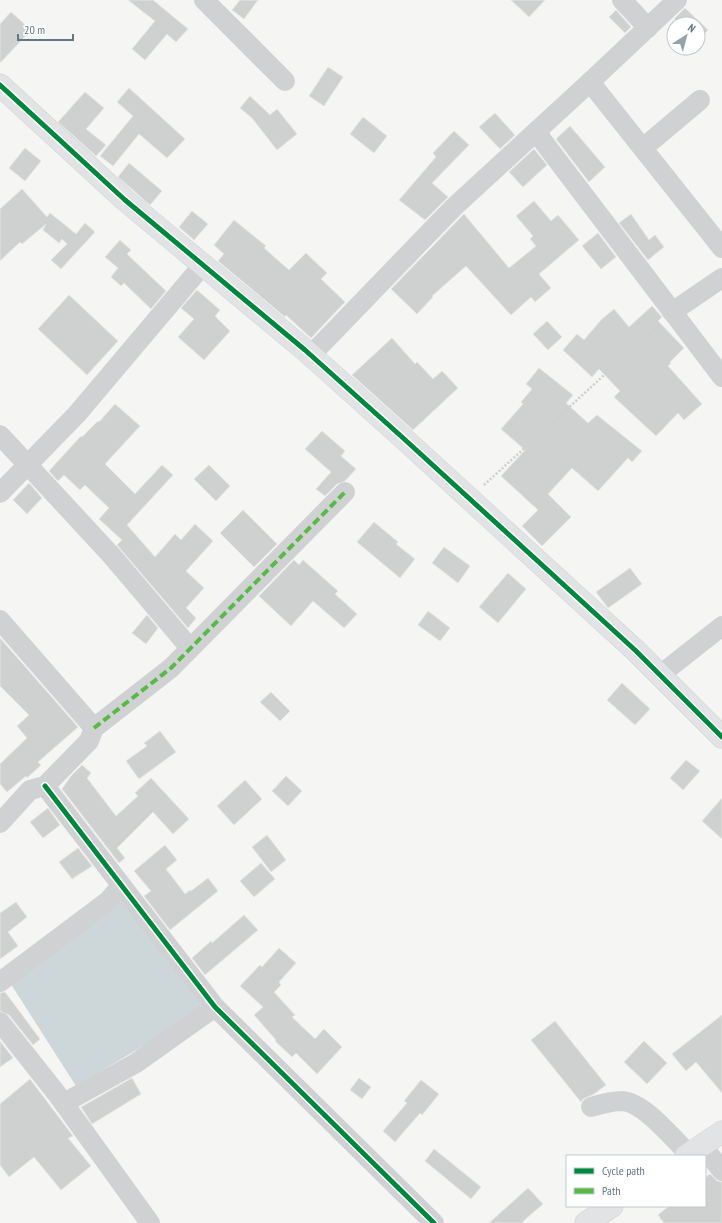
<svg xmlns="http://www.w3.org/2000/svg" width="722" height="1223" font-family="'PT Sans Narrow',sans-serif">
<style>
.water{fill:#cdd6d8}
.building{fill:#cfd1d0;stroke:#e4e4e3}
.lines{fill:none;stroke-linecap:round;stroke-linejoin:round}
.secondary-casing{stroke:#d0d2d3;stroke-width:23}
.path{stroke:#cdcece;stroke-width:2.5;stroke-dasharray:2 2;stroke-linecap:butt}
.street{stroke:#d0d1d2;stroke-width:20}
.secondary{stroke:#e2e3e4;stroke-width:22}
.quiet{stroke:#58b947;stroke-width:4;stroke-dasharray:8 4;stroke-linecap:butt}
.cycleway-casing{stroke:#fff;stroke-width:8}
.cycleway{stroke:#00873e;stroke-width:5}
</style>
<rect width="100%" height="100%" fill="#f5f5f3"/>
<polygon class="water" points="124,889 208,1000 200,1012 76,1086 7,978"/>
<g class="building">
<polygon points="128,0 153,0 188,29 176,42 167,34 145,60 132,49 155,21"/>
<polygon points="240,0 258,0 244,19 232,10"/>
<polygon points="511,0 545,0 529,17"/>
<polygon points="685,8 708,30 698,41 698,24 679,24 674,19"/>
<polygon points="616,10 631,27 625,33 609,17"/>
<polygon points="11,12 31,30 0,63 0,24"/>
<polygon points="328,67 343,77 324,106 309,96"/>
<polygon points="129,88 185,139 167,158 139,134 113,166 100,156 133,116 117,102"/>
<polygon points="85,92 104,108 86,129 106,145 96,156 58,122"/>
<polygon points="250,96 270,115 277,109 297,134 277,150 252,118 240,108"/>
<polygon points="495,113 515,135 500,149 479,127"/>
<polygon points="363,117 387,136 374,153 350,134"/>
<polygon points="570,126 605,167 589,182 556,139"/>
<polygon points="454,131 469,145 432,183 448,197 425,220 399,200 436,157 433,153"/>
<polygon points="25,148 41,161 25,181 9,168"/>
<polygon points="534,149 547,165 523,187 509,172"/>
<polygon points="129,163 162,191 150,205 118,177"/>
<polygon points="22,189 47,217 50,213 76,234 85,223 95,232 61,269 51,260 67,244 62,239 59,243 43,230 46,224 22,244 20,242 0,261 0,209"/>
<polygon points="534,201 551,221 558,215 579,240 539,274 551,288 535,302 531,297 511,315 466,266 432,296 433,297 417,314 391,289 464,214 509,268 536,246 530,239 533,236 516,216"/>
<polygon points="192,211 208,224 194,240 179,227"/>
<polygon points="631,214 649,240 655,235 664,247 648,260 619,223"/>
<polygon points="234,220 266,246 264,248 289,270 306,253 327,273 321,279 345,302 311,338 286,315 285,317 218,261 224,254 214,245"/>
<polygon points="598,233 616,257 601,269 582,246"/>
<polygon points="120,240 131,250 127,254 166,291 151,309 124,283 121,286 111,277 118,268 105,257"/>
<polygon points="197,290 220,310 215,316 230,331 204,360 178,337 194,319 181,308"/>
<polygon points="69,295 118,341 87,375 38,329"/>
<polygon points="652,306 662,317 658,321 684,348 670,362 671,363 668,366 702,404 684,420 678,413 656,436 614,397 620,391 599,369 592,377 563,350 577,334 584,340 601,320 614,309 629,327"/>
<polygon points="547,321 562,337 548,350 533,334"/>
<polygon points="392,338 415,364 417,362 433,379 442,371 458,388 413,430 352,375"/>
<polygon points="539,368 573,395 566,403 588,423 597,415 642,451 632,462 628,458 598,491 572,468 548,494 571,517 542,546 522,526 538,510 501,476 525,450 501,429 523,404 521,402 532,389 526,384"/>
<polygon points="115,404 140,426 105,464 135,494 162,465 173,475 127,525 155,557 175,534 181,540 195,524 213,541 186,571 204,588 186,608 196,618 188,628 117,545 122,540 99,519 109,508 85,485 80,490 64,475 58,481 49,471 81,436 82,437 98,421 99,422"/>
<polygon points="322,431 345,451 341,456 356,469 345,481 337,484 325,496 316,489 331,472 305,449"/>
<polygon points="209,465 230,486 216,501 194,479"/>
<polygon points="29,483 42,498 27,514 13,500"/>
<polygon points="243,510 277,544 254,567 220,533"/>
<polygon points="374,522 398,542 396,544 415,559 400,578 357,542"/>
<polygon points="444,547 470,566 458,583 432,563"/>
<polygon points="294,560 299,565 303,560 338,591 335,594 357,614 344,628 313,601 291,626 259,596"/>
<polygon points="630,568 642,584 608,608 596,592"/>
<polygon points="508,573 526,589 498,623 479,607"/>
<polygon points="428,611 450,628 440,641 418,625"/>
<polygon points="147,615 158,628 146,644 132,633"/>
<polygon points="0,638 78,727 38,762 41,765 27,778 26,776 7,792 0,784 0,764 27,738 17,726 29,715 0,686"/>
<polygon points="622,683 650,709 635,725 607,700"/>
<polygon points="271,692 290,711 280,721 260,702"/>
<polygon points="160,731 176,752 139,779 126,761 147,746 144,743"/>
<polygon points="686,760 700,771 683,790 670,778"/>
<polygon points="82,765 91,773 87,778 116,816 138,796 135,793 151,778 189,819 173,834 153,812 117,848 125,858 119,863 62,789 71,776"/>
<polygon points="286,776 302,791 288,806 272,791"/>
<polygon points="245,780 262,799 234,825 217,806"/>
<polygon points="722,798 722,839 702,821"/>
<polygon points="48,808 60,825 43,838 30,822"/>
<polygon points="267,835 286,860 271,872 252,847"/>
<polygon points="165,845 177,860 166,869 185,894 190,890 191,891 208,878 218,891 170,930 144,896 151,891 134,871"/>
<polygon points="78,848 92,866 72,879 59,862"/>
<polygon points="261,863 275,879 254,897 240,881"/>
<polygon points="16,902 27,917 8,932 18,946 0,959 0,913"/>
<polygon points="244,915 258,930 205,975 192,958 211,941 212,943"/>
<polygon points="279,948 296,963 279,982 281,985 274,992 295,1015 292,1017 315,1039 324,1029 342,1047 317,1074 296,1053 292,1057 275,1041 276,1040 254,1015 263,1007 240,986 260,965 262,967"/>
<polygon points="5,992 40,1039 33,1045 9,1015 0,1011 0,993"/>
<polygon points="722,1015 722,1093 696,1062 686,1071 672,1054"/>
<polygon points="555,1021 606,1085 594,1094 583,1099 581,1102 531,1040"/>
<polygon points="0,1041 13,1058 0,1067"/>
<polygon points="644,1041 667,1063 647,1084 624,1062"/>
<polygon points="132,1078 141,1094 92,1124 81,1107"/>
<polygon points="359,1078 371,1087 362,1099 350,1090"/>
<polygon points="30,1079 73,1136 68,1138 91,1166 61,1190 34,1157 9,1177 0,1165 0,1104"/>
<polygon points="421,1080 439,1094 422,1115 420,1113 395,1142 383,1131 407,1103 404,1101"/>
<polygon points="434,1149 481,1187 471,1199 425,1161"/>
<polygon points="710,1174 717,1181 722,1182 722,1223 664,1223 658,1215 669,1206 705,1206 705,1178"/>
<polygon points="528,1188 543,1204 521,1223 489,1223"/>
</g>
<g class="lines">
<defs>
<g id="secondary">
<polyline points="0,85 125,200 305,350 402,437 635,650 722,737"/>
<polyline points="686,1156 722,1132"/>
<polyline points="586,1223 612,1206"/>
</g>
</defs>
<use href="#secondary" class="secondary-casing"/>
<polyline class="path" points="484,485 659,325"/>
<g class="street">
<polyline points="204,0 285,81"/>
<polyline points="622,0 648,28"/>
<polyline points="590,82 722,248"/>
<polyline points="536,132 722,377"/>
<polyline points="643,148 700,100"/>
<polyline points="672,312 722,278"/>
<polyline points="310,356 454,207 590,82 677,0"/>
<polyline points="0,435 112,556 190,648"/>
<polyline points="0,493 77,414 202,266"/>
<polyline points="0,620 94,728"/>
<polyline points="660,675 722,626"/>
<polyline points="45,786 215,1007 434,1223"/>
<polyline points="0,823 30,790 45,786 89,741 94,728 171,668 345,492"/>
<polyline points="0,982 108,901 121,886"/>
<polyline points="0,1022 57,1094 150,1223"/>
<polyline points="64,1103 136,1063 215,1007"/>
<path d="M 591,1107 C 601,1104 611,1101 622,1101 C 644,1102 673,1139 689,1154"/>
<polyline points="702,1145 722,1171"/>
</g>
<use href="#secondary" class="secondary"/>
<polyline class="quiet" points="94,728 171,668 345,492"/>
<defs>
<g id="cycleway">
<polyline points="0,85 125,200 305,350 402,437 635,650 722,737"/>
<polyline points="45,786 215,1007 434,1223"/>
</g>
</defs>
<use href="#cycleway" class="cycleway-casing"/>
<use href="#cycleway" class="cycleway"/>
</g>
<rect x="566" y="1155" width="140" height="52" fill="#ffffff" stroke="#c0c9ce"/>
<rect x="574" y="1168" width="20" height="6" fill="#00873e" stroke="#c0c9ce"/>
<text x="602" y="1175" font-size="12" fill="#627785">Cycle path</text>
<rect x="574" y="1188" width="20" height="6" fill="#58b947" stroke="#c0c9ce"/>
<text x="602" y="1195" font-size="12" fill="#627785">Path</text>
<g transform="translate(686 36) rotate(36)"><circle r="19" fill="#ffffff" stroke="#c0c9ce"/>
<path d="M0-3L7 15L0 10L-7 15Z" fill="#95a3ac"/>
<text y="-6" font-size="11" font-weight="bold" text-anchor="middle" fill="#627785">N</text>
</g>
<path d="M18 34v6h55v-6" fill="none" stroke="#627785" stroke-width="2"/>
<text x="24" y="34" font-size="12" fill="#627785" stroke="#ffffff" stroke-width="3" paint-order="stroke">20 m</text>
</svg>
